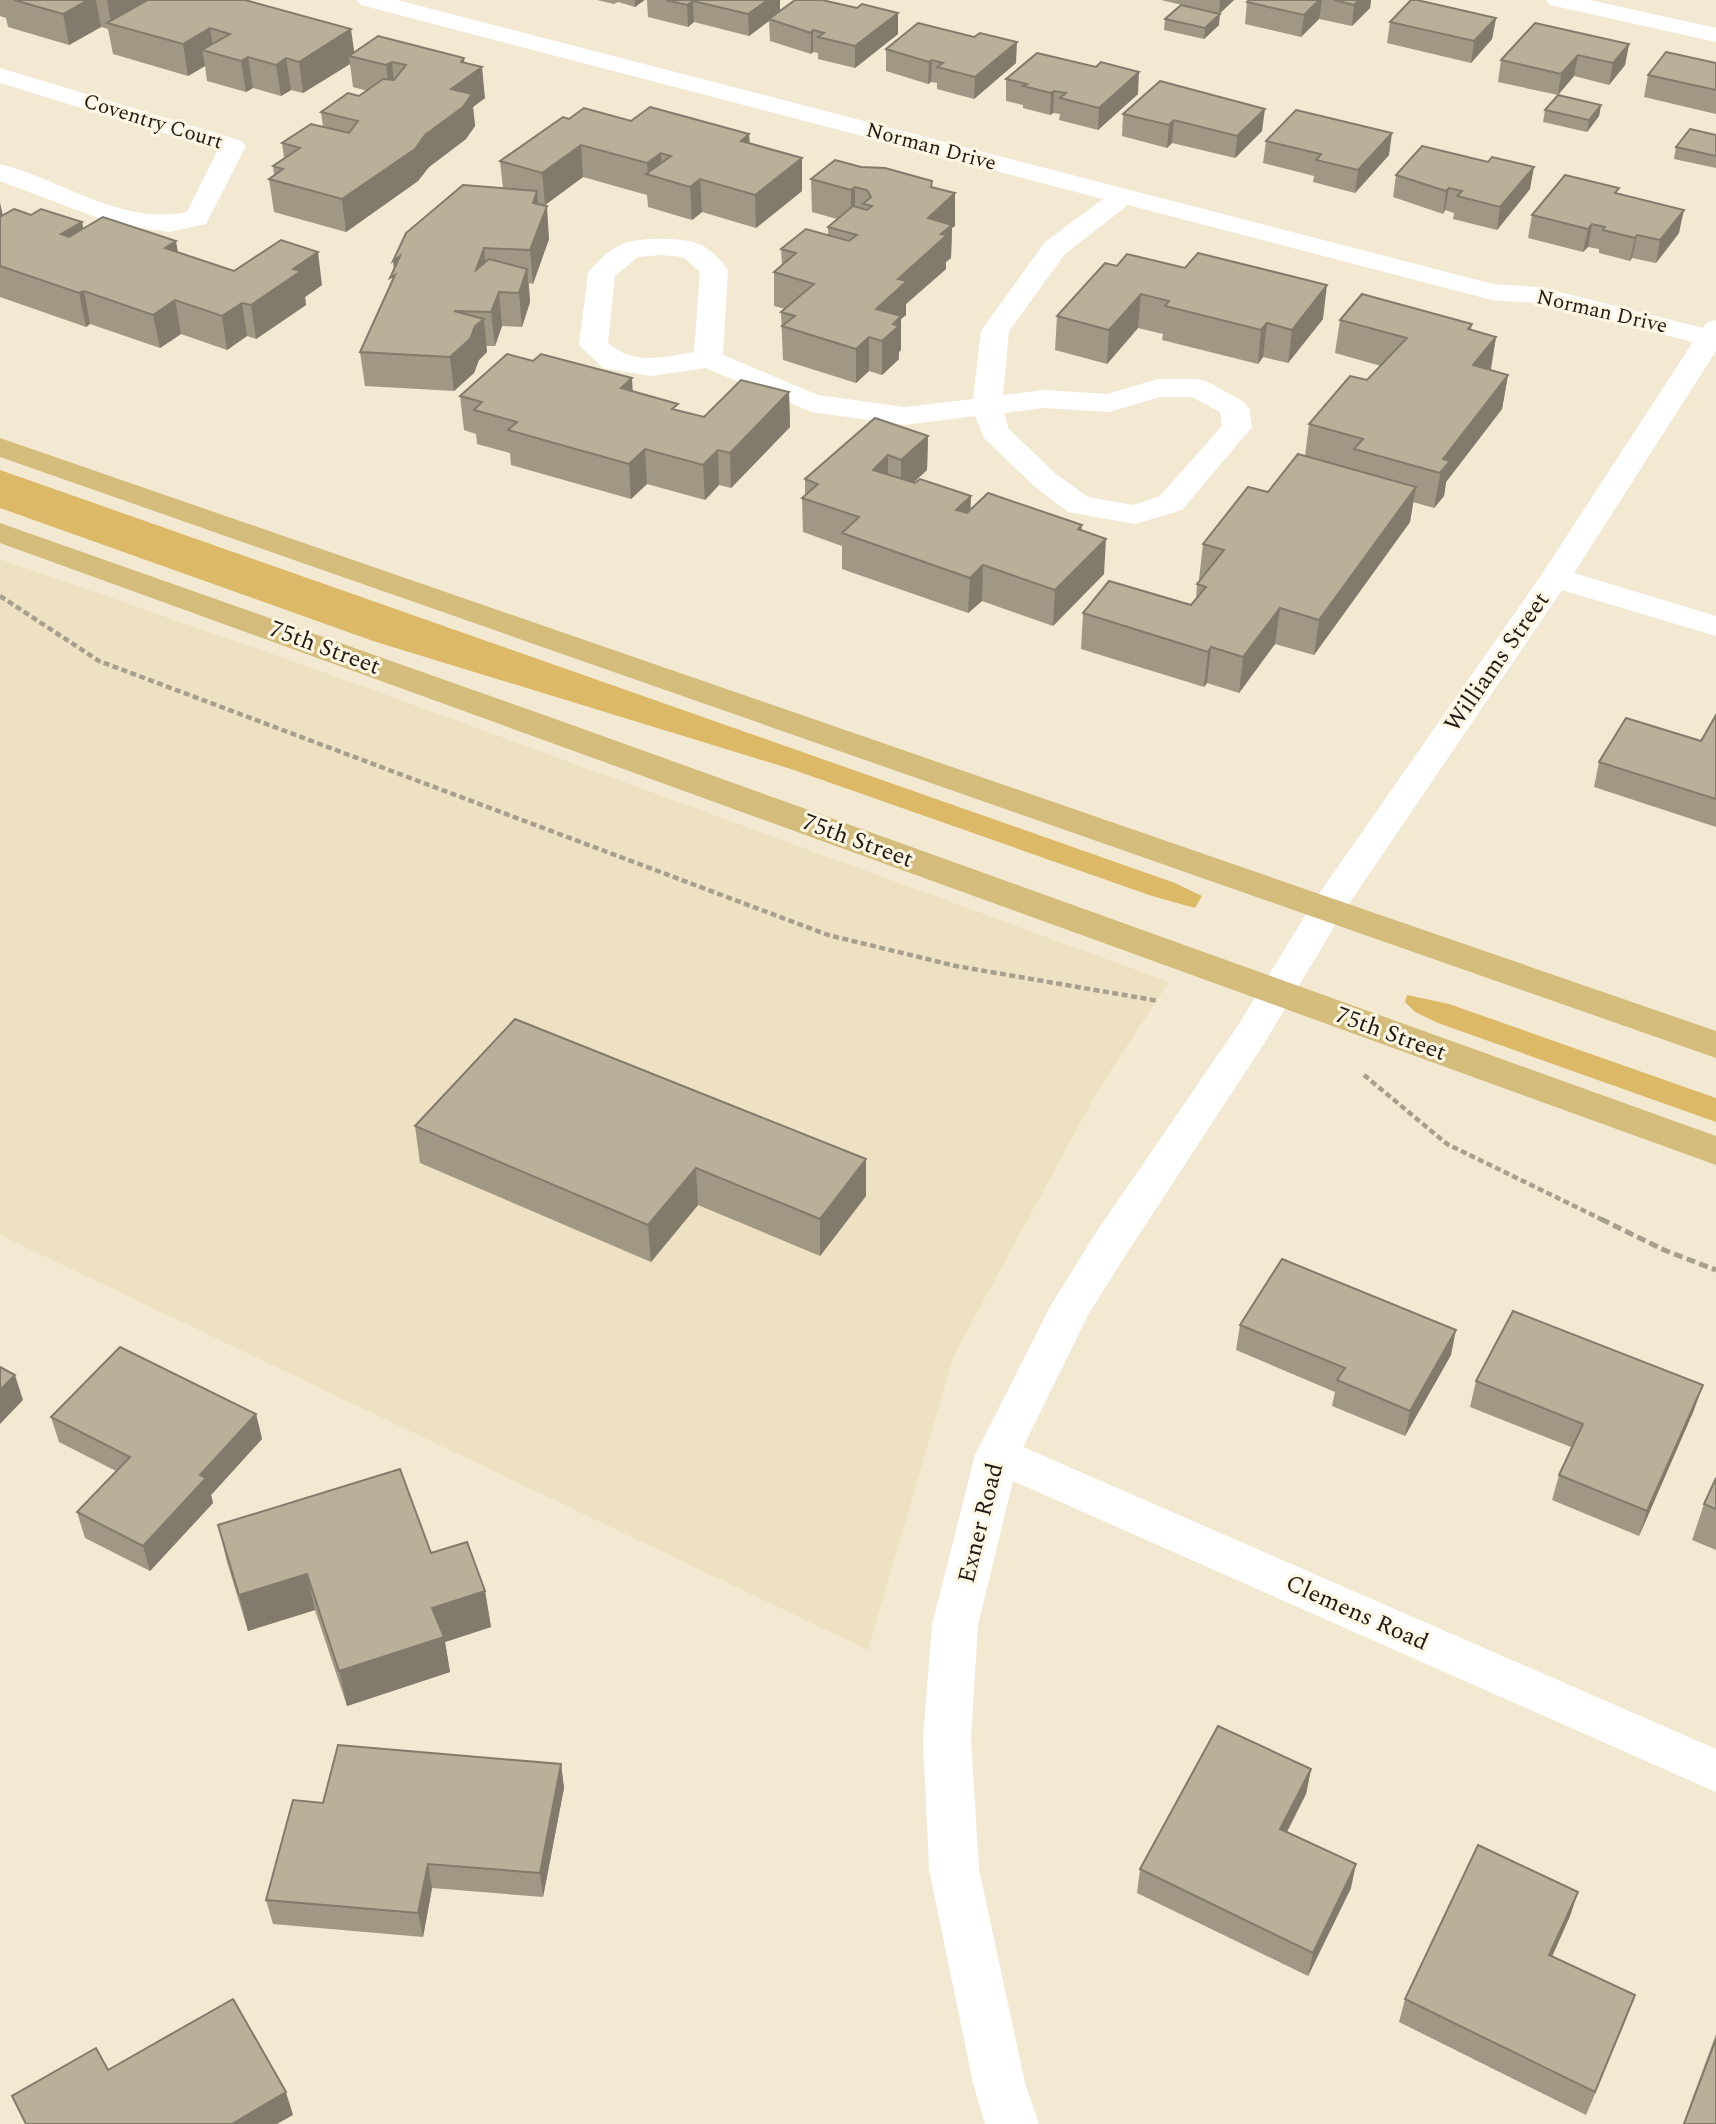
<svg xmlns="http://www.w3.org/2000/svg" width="1716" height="2124" font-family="Spectral,serif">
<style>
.built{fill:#eee0c2}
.green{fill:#dcb967}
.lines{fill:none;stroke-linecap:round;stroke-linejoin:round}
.path-far1{stroke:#a69f8d;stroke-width:4.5;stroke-dasharray:6 3.5;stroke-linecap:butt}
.path{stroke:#a69f8d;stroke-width:5;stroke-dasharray:9 4.5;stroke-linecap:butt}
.minor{fill:#fff;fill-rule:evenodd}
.major{fill:#d3bc7c;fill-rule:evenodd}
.wall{fill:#a09784}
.shaded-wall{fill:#827b6c}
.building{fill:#bab09a;stroke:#827b6c;stroke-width:2}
.labels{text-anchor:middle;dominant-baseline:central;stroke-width:6;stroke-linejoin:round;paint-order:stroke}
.far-street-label{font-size:21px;fill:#201c14;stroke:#fff7e4}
.street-label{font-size:24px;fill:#201c14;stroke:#fff7e4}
</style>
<rect width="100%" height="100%" fill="#f3e9d2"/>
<polygon class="built" points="0,559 343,679 1169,982 1098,1090 954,1355 868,1650 0,1235"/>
<g class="green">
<polygon points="0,470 1175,883 1202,896 1195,908 1152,896 791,769 373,641 0,508"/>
<polygon points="1407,995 1449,1004 1716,1098 1716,1122 1438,1023 1415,1012 1405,1002"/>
</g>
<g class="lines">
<g class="path-far1">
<polyline points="0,596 99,661 828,935 956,966 1159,1001"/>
<polyline points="1364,1075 1447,1144 1605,1221"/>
</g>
<polyline class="path" points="1601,1219 1664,1250 1716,1270"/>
<g class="minor">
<path d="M 357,0 L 397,0 L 1493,284 L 1539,287 L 1703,328 L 1706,323 L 1716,320 L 1716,351 L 1574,573 L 1716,616 L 1716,636 L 1562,590 L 1342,914 L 1265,1042 L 1125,1256 L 1088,1315 L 1023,1447 L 1716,1749 L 1716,1792 L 1013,1481 L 978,1625 L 971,1739 L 979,1869 L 1025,2083 L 1039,2124 L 985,2124 L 973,2083 L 929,1869 L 923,1739 L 932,1625 L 975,1455 L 1050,1307 L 1095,1234 L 1239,1024 L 1314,901 L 1540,577 L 1693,342 L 1539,303 L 1492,300 L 1128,205 L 1065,254 L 1009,331 L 1003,395 L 1044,390 L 1107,394 L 1158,379 L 1198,379 L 1208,382 L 1244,402 L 1249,408 L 1252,427 L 1182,510 L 1135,524 L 1068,512 L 1034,486 L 984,438 L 975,416 L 904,425 L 812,412 L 705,368 L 651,376 L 603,368 L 579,345 L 588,273 C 595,263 610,249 622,244 C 638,237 683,237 699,244 C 709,248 722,261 728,270 L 723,355 L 818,395 L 904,407 L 973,399 L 981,331 L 1045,242 L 1103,199 L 361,5 ZM 661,255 L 683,257 L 700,272 L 694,352 C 661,357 635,366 608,343 L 615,276 L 638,257 ZM 1160,397 L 1192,397 L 1220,412 L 1222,426 L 1160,496 L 1133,505 L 1088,497 L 1056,474 L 1009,429 L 1004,413 L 1044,408 L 1109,412 Z"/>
<polygon points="1546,0 1590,0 1716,28 1716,42 1550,5"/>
<path d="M 0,68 L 242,141 L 246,146 L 206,224 L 169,232 L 114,224 L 0,181 L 0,164 C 61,179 121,226 187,212 L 218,150 L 0,83 Z"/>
</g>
<g class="major">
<polygon points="0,438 1716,1031 1716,1058 0,457"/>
<polygon points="0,523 547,716 1716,1136 1716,1165 0,543"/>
</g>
</g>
<g class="wall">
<polygon points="0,0 245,0 354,52 464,62 485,98 473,107 475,126 466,139 429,167 418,181 346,232 274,212 269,179 274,175 273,166 284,158 282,143 323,127 321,112 359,96 367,91 353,87 350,64 303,93 291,90 281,96 253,88 246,92 207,81 205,66 188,76 113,54 108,29 101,27 69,45 8,27 6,18 0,16"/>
<polygon points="597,0 645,0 635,7 618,2 614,4"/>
<polygon points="647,0 780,0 780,11 857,8 898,13 898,34 855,68 818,59 818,53 813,52 811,54 770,41 769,21 749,36 694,22 688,27 648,17"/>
<polygon points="1161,0 1234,0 1219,14"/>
<polygon points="1249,0 1371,0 1370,8 1352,26 1319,19 1301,37 1245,24 1247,2"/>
<polygon points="1496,18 1492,39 1471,63 1387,43 1390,22"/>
<polygon points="1165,19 1219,25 1204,39 1164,30"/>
<polygon points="1629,44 1625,65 1609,85 1574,76 1558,95 1498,82 1501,60"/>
<polygon points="886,49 1016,63 974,99 937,89 937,83 931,82 928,84 886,71"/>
<polygon points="1716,63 1716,114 1644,97 1648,75"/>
<polygon points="1006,79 1138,94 1098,130 1059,120 1060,114 1053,113 1050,115 1023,108 1023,105 1006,101"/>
<polygon points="1601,105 1599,116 1587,132 1543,122 1545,110"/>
<polygon points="1123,114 1262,131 1235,158 1172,143 1167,148 1122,136"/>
<polygon points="569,119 631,121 749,134 750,144 802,191 756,228 702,212 692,220 648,207 647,195 583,177 545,205 549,239 533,284 529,283 530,302 522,327 502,326 495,346 486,346 487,352 479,360 474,373 454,391 365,386 360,352 391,284 394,269 503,188 500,161"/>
<polygon points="1716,135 1716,168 1674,159 1676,147"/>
<polygon points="1266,141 1389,155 1355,193 1313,182 1314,176 1263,163"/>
<polygon points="1396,175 1530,189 1497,230 1453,219 1454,213 1445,210 1443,214 1393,197"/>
<polygon points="811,179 932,187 955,226 952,228 951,258 946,262 946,269 906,304 906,315 901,319 901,350 899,352 899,359 882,375 869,371 856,383 783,360 781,312 785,309 774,306 774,272 782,265 781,249 828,235 828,227 837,219 812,212"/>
<polygon points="1618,194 1679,233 1656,263 1632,258 1630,261 1599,253 1599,249 1588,247 1583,252 1528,238 1532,215"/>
<polygon points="0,203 3,216 31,215 82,222 83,229 178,252 234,271 322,285 305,297 306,305 256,339 247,336 227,350 181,334 160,348 90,324 86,327 0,297"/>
<polygon points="1105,263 1323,319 1288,363 1263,357 1258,364 1162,340 1163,334 1138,328 1107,364 1055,350 1057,316"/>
<polygon points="1340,320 1472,324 1471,330 1496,337 1491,370 1508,375 1502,409 1446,482 1444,496 1434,508 1413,502 1410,522 1314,655 1275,644 1239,693 1207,683 1204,687 1081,649 1083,613 1191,605 1196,600 1197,584 1201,579 1199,579 1203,544 1268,492 1305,456 1309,424 1367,380 1381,366 1335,353"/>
<polygon points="533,361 632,378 632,391 678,411 704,417 789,392 790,427 731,488 719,485 705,500 647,484 631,499 511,465 510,453 477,444 476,434 464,430 460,396"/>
<polygon points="928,436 927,470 913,483 971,510 1082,525 1082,531 1104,574 1053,626 982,601 968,613 842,569 842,546 803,532 802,498 805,495 805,479"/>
<polygon points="1716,715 1716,827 1594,787 1599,762 1701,741"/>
<polygon points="515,1019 866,1196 820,1256 698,1205 651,1262 420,1163 415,1126"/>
<polygon points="1240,1325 1451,1355 1405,1436 1332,1406 1335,1392 1236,1350"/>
<polygon points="1476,1381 1694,1410 1639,1536 1552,1500 1559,1475 1571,1447 1470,1407"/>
<polygon points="256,1414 262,1439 211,1495 213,1503 150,1571 85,1538 77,1512 116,1471 59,1442 51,1417"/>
<polygon points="1716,1478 1716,1550 1692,1540 1704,1504"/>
<polygon points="218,1525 431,1553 485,1591 491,1627 445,1642 450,1672 347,1706 315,1610 248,1631 227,1562"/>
<polygon points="561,1764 564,1788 543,1897 432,1888 423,1937 273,1924 266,1900 323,1803"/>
<polygon points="1311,1769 1306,1794 1287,1832 1351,1888 1308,1976 1137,1893 1140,1869"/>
<polygon points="1578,1892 1570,1916 1552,1956 1635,1995 1586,2115 1399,2022 1405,1999"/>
<polygon points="1716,2034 1716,2124 1683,2124"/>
</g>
<g class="shaded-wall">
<polygon points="88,0 96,0 101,27 69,45 63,14"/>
<polygon points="107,0 156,0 111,24"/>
<polygon points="635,0 644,0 635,7"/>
<polygon points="768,0 780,0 780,12 769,19 769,21 749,36 748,14"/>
<polygon points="1220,0 1234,0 1219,14"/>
<polygon points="1319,0 1322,0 1319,19 1301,37 1304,15"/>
<polygon points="1359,0 1371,0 1370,8 1352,26 1354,5"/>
<polygon points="693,1 694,22 688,27 687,5"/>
<polygon points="898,13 898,34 855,68 855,46"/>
<polygon points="1220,14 1219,25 1204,39 1205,28"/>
<polygon points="1496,18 1492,39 1471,63 1474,41"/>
<polygon points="210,28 214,53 202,50 205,66 188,76 183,44"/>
<polygon points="351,29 355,57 349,56 350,64 303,93 299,62"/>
<polygon points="813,30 813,52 811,54 811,33"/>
<polygon points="1017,42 1016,63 974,99 975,77"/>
<polygon points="1629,44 1625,65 1609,85 1613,63"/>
<polygon points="1578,55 1574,76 1558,95 1561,74"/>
<polygon points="248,57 253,88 246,92 241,61"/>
<polygon points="286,58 291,90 281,96 276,65"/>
<polygon points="464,58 466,78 482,67 485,98 473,107 475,126 466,139 429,167 418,181 346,232 342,199 451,89 461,62"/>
<polygon points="932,60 931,82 928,84 929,62"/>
<polygon points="392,62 395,93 390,97 386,65"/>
<polygon points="1139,72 1138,94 1098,130 1099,108"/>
<polygon points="1054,91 1053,113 1050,115 1051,93"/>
<polygon points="1601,105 1599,116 1587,132 1589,120"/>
<polygon points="1265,109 1262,131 1235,158 1237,136"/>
<polygon points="1174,120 1172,143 1167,148 1169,125"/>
<polygon points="1392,133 1389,155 1355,193 1358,170"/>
<polygon points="749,134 750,167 741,141"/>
<polygon points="581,145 583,177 545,205 542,173"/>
<polygon points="661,153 662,179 648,175 647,163"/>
<polygon points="802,158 802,191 756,228 755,195"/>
<polygon points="1534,167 1530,189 1497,230 1500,207"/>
<polygon points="700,179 702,212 692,220 690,187"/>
<polygon points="932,181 931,215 955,193 955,226 952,228 951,258 946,262 946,269 906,304 906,315 901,319 901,350 899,352 899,359 882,375 882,341 876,309 898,279 928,218"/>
<polygon points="855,187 855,220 851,223 851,190"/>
<polygon points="1449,188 1445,210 1443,214 1446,191"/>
<polygon points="537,191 540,224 547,206 549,239 533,284 530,250 533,203"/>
<polygon points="0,203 5,226 0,229"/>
<polygon points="1684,210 1679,233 1656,263 1660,240"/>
<polygon points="82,222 88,255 61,234"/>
<polygon points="1592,224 1588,247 1583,252 1588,229"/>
<polygon points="1637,235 1632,258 1630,261 1635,238"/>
<polygon points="176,241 182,274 165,248"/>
<polygon points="484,248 487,281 476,270"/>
<polygon points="318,252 322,285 305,297 306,305 256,339 251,305 293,269"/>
<polygon points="400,256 397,295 393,261"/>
<polygon points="527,269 530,302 522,327 519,293"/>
<polygon points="1327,285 1323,319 1288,363 1292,330"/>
<polygon points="84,291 90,324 86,327 79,293"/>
<polygon points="499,292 502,326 495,346 491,312"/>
<polygon points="1141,294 1138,328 1107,364 1109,330"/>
<polygon points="175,300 181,334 160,348 153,315"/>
<polygon points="242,303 247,336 227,350 222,316"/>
<polygon points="484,319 487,352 479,360 474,373 454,391 450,357 475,326"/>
<polygon points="1267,323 1263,357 1258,364 1261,330"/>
<polygon points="869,337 869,371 856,383 856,349"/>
<polygon points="1496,337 1490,371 1473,365"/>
<polygon points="1508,375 1502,409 1446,482 1444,496 1434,508 1443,459"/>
<polygon points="632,378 634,412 621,388"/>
<polygon points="789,392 790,427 731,488 730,453"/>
<polygon points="928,436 927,470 901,494 901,460"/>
<polygon points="645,449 647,484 631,499 629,464"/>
<polygon points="718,450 719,485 705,500 703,465"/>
<polygon points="888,455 888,490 873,470"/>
<polygon points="1416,487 1410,522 1314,655 1319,620"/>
<polygon points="971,496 970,530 956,510"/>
<polygon points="1106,539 1104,574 1053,626 1055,590"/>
<polygon points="983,565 982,601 968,613 970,578"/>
<polygon points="1280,608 1275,644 1239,693 1243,657"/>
<polygon points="1211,647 1207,683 1204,687 1208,652"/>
<polygon points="866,1159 866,1196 820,1256 820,1219"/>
<polygon points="696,1168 698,1205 651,1262 648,1225"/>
<polygon points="1456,1330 1451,1355 1405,1436 1410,1411"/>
<polygon points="15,1375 23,1400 0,1424 0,1390"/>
<polygon points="1703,1385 1694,1410 1639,1536 1647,1511"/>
<polygon points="256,1414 262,1439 211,1495 213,1503 150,1571 143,1546 200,1475"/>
<polygon points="307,1574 315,1610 248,1631 239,1595"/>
<polygon points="485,1591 491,1627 445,1642 450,1672 347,1706 339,1671 432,1608"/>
<polygon points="561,1764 564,1788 543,1897 540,1873"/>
<polygon points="1311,1769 1306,1794 1276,1853 1280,1829"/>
<polygon points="428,1864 432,1888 423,1937 418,1913"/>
<polygon points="1356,1864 1351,1888 1308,1976 1313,1953"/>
<polygon points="1578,1892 1570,1916 1542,1979 1549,1955"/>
<polygon points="1635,1995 1626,2019 1586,2115 1595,2092"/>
<polygon points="286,2092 293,2115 277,2124 232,2124"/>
</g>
<g class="building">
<polygon points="14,0 88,0 63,14"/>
<polygon points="148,0 245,0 351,29 299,62 286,58 276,65 248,57 241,61 202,50 230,34 210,28 183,44 107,23"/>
<polygon points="666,0 768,0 748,14 693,1 687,5"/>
<polygon points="795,0 822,0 857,8 862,4 898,13 855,46 818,37 824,33 813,30 811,33 769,19"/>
<polygon points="1249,0 1319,0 1304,15 1247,2"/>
<polygon points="1334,0 1359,0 1354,5"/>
<polygon points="1411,0 1417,0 1496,18 1474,41 1390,22"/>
<polygon points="1181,5 1220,14 1205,28 1165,19"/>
<polygon points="918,23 974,37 980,33 1017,42 975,77 937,67 943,63 932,60 929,62 886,49"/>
<polygon points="1535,23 1629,44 1613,63 1578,55 1561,74 1501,60"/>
<polygon points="378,36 464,58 461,62 482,67 451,89 472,94 463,107 425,135 415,149 342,199 269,179 283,169 273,166 300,148 282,143 311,124 349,133 358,121 321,112 348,93 359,96 383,79 394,80 406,65 392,62 386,65 349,56"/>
<polygon points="1666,52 1716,63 1716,90 1648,75"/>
<polygon points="1037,53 1096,67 1101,62 1139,72 1099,108 1060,98 1066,93 1054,91 1051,93 1023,86 1027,84 1006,79"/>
<polygon points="1160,81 1265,109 1237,136 1174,120 1169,125 1123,114"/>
<polygon points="1558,95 1601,105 1589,120 1545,110"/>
<polygon points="650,107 749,134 741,141 802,158 755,195 700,179 690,187 646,174 671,156 661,153 647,163 581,145 542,173 500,161 563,117 569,119 584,108 631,121"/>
<polygon points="1296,110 1392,133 1358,170 1316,160 1321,154 1266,141"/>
<polygon points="1690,129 1716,135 1716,156 1676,147"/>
<polygon points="1422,146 1488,162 1492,157 1534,167 1500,207 1457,196 1462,191 1449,188 1446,191 1396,175"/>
<polygon points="835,160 861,167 885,168 932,181 931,187 955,193 928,218 952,225 941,234 947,235 898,279 907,281 876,309 901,316 893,324 899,326 882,341 869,337 856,349 782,326 795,316 781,312 814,284 774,272 796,253 781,249 806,229 849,241 857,235 828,227 853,206 867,210 872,206 863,204 871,197 867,190 855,187 851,190 811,179"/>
<polygon points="1565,175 1619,188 1615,193 1684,210 1660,240 1637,235 1635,238 1603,230 1605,227 1592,224 1588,229 1532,215"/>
<polygon points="463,185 537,191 533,203 547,206 530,250 484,248 476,270 489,259 527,269 519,293 499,292 491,312 454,311 484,319 475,326 470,339 450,357 360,352 395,275 390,278 400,256 393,261 406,233"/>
<polygon points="14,209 31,215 41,209 82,222 61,234 69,237 103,217 176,241 165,248 234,271 281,240 318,252 293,269 301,271 251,305 242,303 222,316 175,300 153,315 84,291 79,293 0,266 0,217"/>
<polygon points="1198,253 1327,285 1292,330 1267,323 1261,330 1165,306 1169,301 1141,294 1109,330 1057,316 1105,263 1117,266 1127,254 1185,268"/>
<polygon points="1362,294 1472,324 1468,329 1496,337 1473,365 1508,375 1443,459 1450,461 1440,473 1354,449 1363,439 1309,424 1350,376 1367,380 1407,338 1340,320"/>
<polygon points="507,354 533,361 541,354 632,378 621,388 678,404 672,409 704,417 741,380 789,392 730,453 718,450 703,465 645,449 629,464 508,430 517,422 474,410 482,402 460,396"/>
<polygon points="875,418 928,436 901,460 888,455 873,470 915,483 920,479 971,496 956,510 967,513 988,493 1082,525 1078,529 1106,539 1055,590 983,565 970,578 842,533 859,517 802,498 818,484 805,479"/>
<polygon points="1298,454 1416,487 1319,620 1280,608 1243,657 1211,647 1208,652 1083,613 1109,581 1191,605 1206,587 1197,584 1224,550 1203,544 1248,487 1268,492"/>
<polygon points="1716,715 1716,799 1599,762 1626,718 1701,741"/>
<polygon points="515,1019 866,1159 820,1219 696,1168 648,1225 415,1126"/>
<polygon points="1282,1259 1456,1330 1410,1411 1337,1380 1345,1368 1240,1325"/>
<polygon points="1513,1311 1703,1385 1647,1511 1559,1475 1583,1424 1476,1381"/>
<polygon points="120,1347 256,1414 200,1475 206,1478 143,1546 77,1512 130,1457 51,1417"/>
<polygon points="0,1367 15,1375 0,1390"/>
<polygon points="400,1469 431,1553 467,1542 485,1591 432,1608 444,1637 339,1671 307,1574 239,1595 218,1525"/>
<polygon points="1716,1478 1716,1509 1704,1504"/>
<polygon points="1218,1726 1311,1769 1280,1829 1356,1864 1313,1953 1140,1869"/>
<polygon points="338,1745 561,1764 540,1873 428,1864 418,1913 266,1900 293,1800 323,1803"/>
<polygon points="1478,1845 1578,1892 1549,1955 1635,1995 1595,2092 1405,1999"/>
<polygon points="233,1999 286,2092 232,2124 26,2124 12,2096 96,2048 108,2070"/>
<polygon points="1716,2039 1716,2124 1684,2124"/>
</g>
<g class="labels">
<g class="far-street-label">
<text transform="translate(153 122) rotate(17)">Coventry Court</text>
<text transform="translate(931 147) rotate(15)">Norman Drive</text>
<text transform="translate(1602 312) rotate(13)">Norman Drive</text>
</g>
<g class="street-label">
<text transform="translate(325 648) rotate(20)">75th Street</text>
<text transform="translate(1497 662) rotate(-55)">Williams Street</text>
<text transform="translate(858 841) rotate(20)">75th Street</text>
<text transform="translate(1391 1034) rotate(20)">75th Street</text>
<text transform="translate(981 1523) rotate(-76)">Exner Road</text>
<text transform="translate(1357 1613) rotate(24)">Clemens Road</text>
</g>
</g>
</svg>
